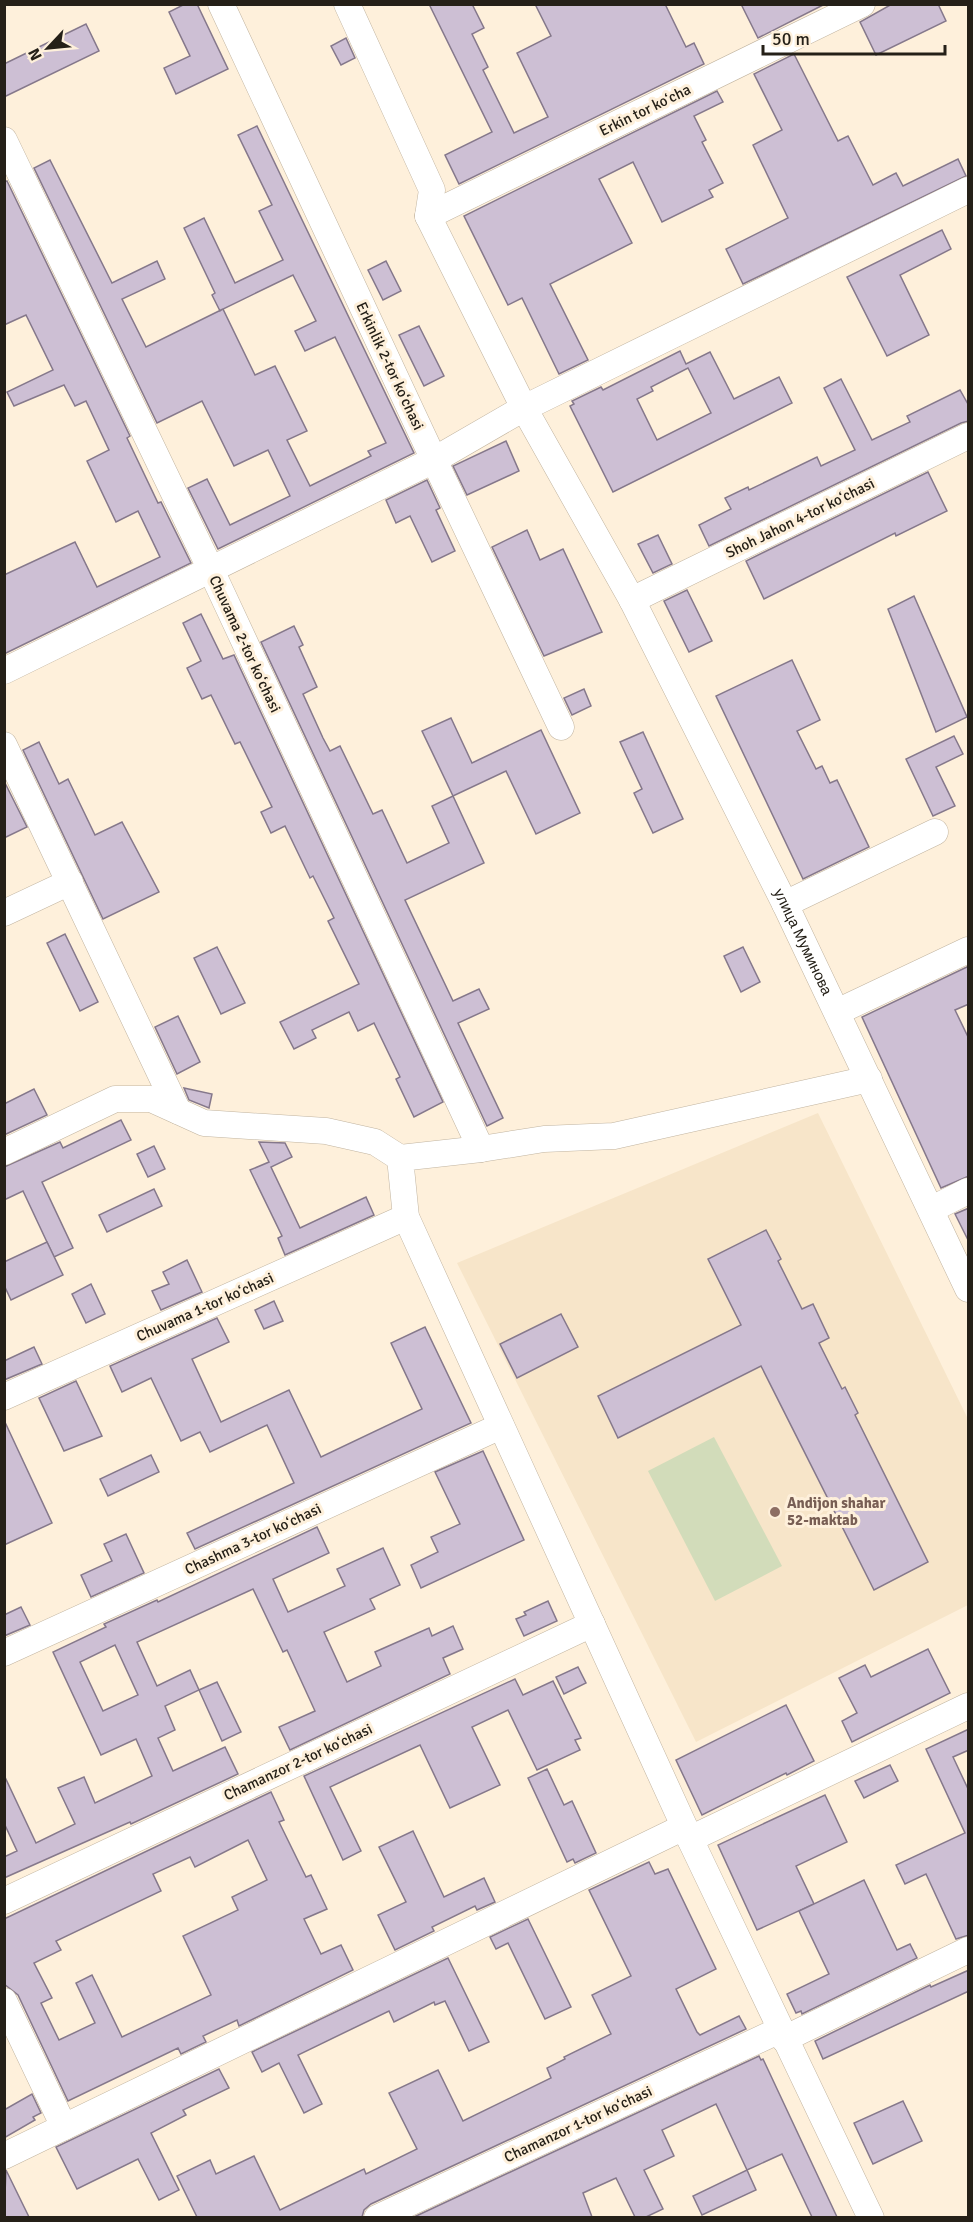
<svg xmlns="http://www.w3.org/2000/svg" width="973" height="2222" font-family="Signika,sans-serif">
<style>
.built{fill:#f7e5c9}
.green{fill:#d2dcba}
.building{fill:#cdbfd4;stroke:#85788b;stroke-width:1.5;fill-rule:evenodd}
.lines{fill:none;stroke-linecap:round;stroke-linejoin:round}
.minor-casing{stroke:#c1b4a0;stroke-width:27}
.minor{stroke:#fff;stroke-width:26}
.education-dot{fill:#8d6e63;stroke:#fef0db;stroke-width:2}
.labels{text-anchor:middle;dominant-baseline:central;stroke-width:6;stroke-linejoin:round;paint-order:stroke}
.street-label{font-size:15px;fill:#252018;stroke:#fef0db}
.education-label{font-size:15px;font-weight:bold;fill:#785e54;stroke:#fef0db;text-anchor:start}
</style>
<rect width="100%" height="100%" fill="#fef0db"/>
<polygon class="built" points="818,1113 968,1419 968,1605 696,1742 457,1263"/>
<polygon class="green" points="714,1437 782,1566 715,1601 648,1471"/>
<g class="building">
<polygon points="185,4 197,4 228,69 176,94 164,68 190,56 169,12"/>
<polygon points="429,4 472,4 484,28 472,34 488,67 483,70 514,133 548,117 517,53 551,36 535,4 665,4 686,47 694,43 704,64 459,184 445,155 492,132"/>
<polygon points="741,4 825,4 758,38"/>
<polygon points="892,4 938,4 946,21 876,55 860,22"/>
<polygon points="86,24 99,51 4,97 4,64"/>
<polygon points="346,38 355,58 341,65 331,46"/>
<polygon points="794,54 838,141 848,136 873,185 896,173 903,186 958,159 966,176 743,284 726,249 788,218 753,145 782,130 754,74"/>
<polygon points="717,91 723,102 694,116 706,140 702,142 723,183 709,190 713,197 662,222 633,162 599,179 632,243 550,284 588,360 559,374 522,298 508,305 464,216"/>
<path d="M 257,126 L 414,453 L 218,549 L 188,488 L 207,479 L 230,525 L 290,496 L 268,450 L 234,466 L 202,401 L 157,423 L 34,168 L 50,160 L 112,283 L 157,261 L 165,279 L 122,299 L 146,347 L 223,309 L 220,311 L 212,295 L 215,293 L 184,228 L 204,218 L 235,283 L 283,260 L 259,211 L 272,205 L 238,135 ZM 293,275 L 316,321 L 295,331 L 305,351 L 335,337 L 386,443 L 368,451 L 371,456 L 310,486 L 287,440 L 307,431 L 275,366 L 255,375 L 223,309 Z"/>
<polygon points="7,181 130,436 127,438 158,503 161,502 191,563 4,654 4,575 75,542 97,587 160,557 138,511 116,522 87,461 109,450 86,401 75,406 64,385 14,406 7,392 53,370 26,315 4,325 4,182"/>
<polygon points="942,230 951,249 900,275 929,335 887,356 847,277"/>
<polygon points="386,261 401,291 383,300 368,270"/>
<polygon points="419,326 444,376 424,386 399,335"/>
<path d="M 680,351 L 686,364 L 710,352 L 734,399 L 779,377 L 792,403 L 613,492 L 570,406 L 574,404 L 572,401 L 601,387 L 603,390 ZM 688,368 L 711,413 L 657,440 L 637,399 L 653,391 L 651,387 Z"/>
<polygon points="841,379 872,440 910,422 907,416 960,390 969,406 969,421 961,423 709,546 699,525 731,509 725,498 748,487 749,490 817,457 821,466 855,450 824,388"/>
<polygon points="506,441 519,471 467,495 453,466"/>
<polygon points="928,472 947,511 896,536 895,533 764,599 746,561"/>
<polygon points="427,480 440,508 436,510 455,551 432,562 410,516 396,523 386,500"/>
<polygon points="527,530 540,560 563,549 602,632 544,656 492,547"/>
<polygon points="658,535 672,564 653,573 638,544"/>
<polygon points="687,590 712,641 689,652 664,601"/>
<polygon points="914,596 967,717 936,732 888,609"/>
<polygon points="201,614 223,659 234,655 443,1102 414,1117 396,1079 400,1077 374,1023 358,1031 349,1012 312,1030 316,1038 294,1049 280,1022 359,984 328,921 334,918 313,876 310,878 285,826 271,833 261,812 272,807 240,742 235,744 211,695 202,699 187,668 201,661 183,623"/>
<polygon points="294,626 303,645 299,647 317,687 303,694 323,738 330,751 340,746 373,814 382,810 407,863 449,843 432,806 453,796 484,863 405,900 453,1001 479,989 489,1009 458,1023 503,1118 487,1126 261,642"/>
<polygon points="792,660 820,720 797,731 816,769 822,766 830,783 837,780 869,847 803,879 716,696"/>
<polygon points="584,689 591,706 572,715 564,698"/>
<polygon points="451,718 472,763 541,730 580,813 536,834 506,771 453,796 422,731"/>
<polygon points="643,732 683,819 653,833 634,793 642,789 620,742"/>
<polygon points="954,736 963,754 936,767 955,806 933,816 906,759"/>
<polygon points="39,742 59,784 68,779 95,835 122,822 159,892 103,919 23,750"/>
<polygon points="4,781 27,827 4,838"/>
<polygon points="65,934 98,1002 80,1011 47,943"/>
<polygon points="217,947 245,1003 221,1014 194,958"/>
<polygon points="743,947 760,982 741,992 724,956"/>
<polygon points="969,966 969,1004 955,1010 969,1039 969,1176 941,1188 862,1017"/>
<polygon points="178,1016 200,1062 177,1074 155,1027"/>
<polygon points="184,1088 212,1094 209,1108 189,1100"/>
<polygon points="34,1089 47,1115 4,1135 4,1104"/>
<polygon points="121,1120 131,1140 42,1182 73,1248 54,1257 23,1191 4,1200 4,1167 60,1142 63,1148"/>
<polygon points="259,1142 285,1143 292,1157 271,1167 300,1228 366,1197 374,1215 285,1255 278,1238 282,1236 250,1170 269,1162"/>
<polygon points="154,1146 165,1169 148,1177 137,1154"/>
<polygon points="154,1189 162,1206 107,1232 99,1215"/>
<polygon points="969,1208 969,1242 955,1214"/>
<polygon points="766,1230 781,1259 778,1261 802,1309 813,1304 829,1338 819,1343 842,1389 845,1387 858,1413 855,1415 928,1562 874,1590 761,1366 618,1438 598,1396 741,1325 708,1259"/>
<polygon points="47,1242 63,1275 11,1300 4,1285 4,1262"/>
<polygon points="187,1260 202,1292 161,1310 152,1291 169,1284 163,1272"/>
<polygon points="91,1284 105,1314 86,1323 72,1294"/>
<polygon points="274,1301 283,1321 264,1329 255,1310"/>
<polygon points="561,1314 578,1347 517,1378 500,1344"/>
<polygon points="217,1318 229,1342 192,1359 221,1422 289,1390 321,1457 422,1409 391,1343 425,1327 471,1423 195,1549 187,1533 294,1483 267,1425 210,1452 200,1432 181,1441 151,1378 122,1392 110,1366"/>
<polygon points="34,1347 42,1364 4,1380 4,1361"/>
<polygon points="76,1381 102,1436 64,1451 39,1398"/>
<polygon points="4,1420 52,1523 4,1545"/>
<polygon points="483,1451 524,1540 421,1588 411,1565 438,1552 431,1537 460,1524 435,1472"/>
<polygon points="151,1455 159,1472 108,1496 100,1479"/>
<path d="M 317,1527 L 329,1553 L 273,1579 L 288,1612 L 345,1586 L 337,1569 L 383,1548 L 400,1585 L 370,1599 L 375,1609 L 324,1632 L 347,1682 L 381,1666 L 375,1652 L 429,1628 L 432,1636 L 453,1626 L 463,1649 L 443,1658 L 450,1674 L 290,1750 L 279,1727 L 315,1711 L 287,1650 L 283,1652 L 253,1589 L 137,1642 L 157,1686 L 190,1670 L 199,1690 L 165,1706 L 175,1730 L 158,1738 L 173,1771 L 225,1747 L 238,1774 L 131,1824 L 130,1822 L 4,1878 L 4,1857 L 17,1851 L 4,1823 L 4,1775 L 36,1843 L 75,1824 L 58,1788 L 84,1777 L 95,1803 L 152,1776 L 136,1739 L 101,1755 L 53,1652 L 106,1627 L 104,1624 L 157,1600 L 158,1602 ZM 115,1645 L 138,1695 L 103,1711 L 80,1662 Z"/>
<polygon points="126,1534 144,1573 91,1597 81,1575 112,1561 104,1544"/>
<polygon points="548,1601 557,1621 524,1636 516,1619 526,1615 524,1612"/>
<polygon points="21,1607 30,1625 4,1636 4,1615"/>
<polygon points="928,1649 950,1693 852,1742 842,1721 857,1713 839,1678 865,1665 871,1677"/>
<polygon points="578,1667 586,1683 564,1694 556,1677"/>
<polygon points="515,1679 523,1695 553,1681 581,1738 575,1740 580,1750 537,1770 508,1710 472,1727 500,1785 450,1808 420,1745 330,1787 361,1851 343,1860 304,1776"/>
<polygon points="217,1682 241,1732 222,1741 199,1690"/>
<polygon points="786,1705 814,1761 787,1775 786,1773 702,1815 676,1760"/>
<polygon points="969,1729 969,1750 953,1757 969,1791 969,1935 956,1939 926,1874 905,1884 896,1865 965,1833 926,1749"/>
<polygon points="890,1765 898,1781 864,1798 855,1781"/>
<polygon points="547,1769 564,1805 572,1801 596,1853 575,1863 573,1859 567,1862 528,1778"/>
<path d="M 271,1792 L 284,1820 L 279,1822 L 306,1877 L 311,1875 L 327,1909 L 304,1919 L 321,1954 L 341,1945 L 353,1970 L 239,2026 L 237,2020 L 203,2036 L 206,2042 L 181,2054 L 178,2048 L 68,2101 L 18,1995 L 4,1984 L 4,1919 ZM 248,1840 L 267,1880 L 232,1897 L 238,1910 L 183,1936 L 211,1995 L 122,2037 L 92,1975 L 76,1983 L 95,2023 L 59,2040 L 41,2003 L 52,1998 L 34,1963 L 61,1950 L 56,1941 L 161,1891 L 153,1874 L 190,1857 L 195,1867 Z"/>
<polygon points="825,1795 847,1842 796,1866 814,1904 757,1930 718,1845"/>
<polygon points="413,1831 444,1897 484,1878 495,1902 477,1910 475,1906 432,1927 434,1931 395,1950 378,1915 406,1902 379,1847"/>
<polygon points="649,1862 655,1874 668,1869 716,1969 676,1989 697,2032 700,2035 739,2016 746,2029 371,2204 364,2210 362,2217 197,2217 177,2176 210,2160 216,2174 254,2156 280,2210 364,2169 366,2174 417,2149 389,2093 438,2070 463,2121 551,2078 547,2068 565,2059 564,2057 611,2034 592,1995 631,1976 589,1890"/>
<polygon points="864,1880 897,1950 910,1944 917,1958 802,2014 801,2011 796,2013 787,1994 829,1974 799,1911"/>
<polygon points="528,1919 571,2007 545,2019 508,1943 496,1949 490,1937"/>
<polygon points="448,1958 489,2042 469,2051 445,2001 435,2005 434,2002 394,2022 389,2011 298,2055 322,2104 304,2113 279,2063 262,2072 252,2052"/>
<polygon points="969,1970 969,1991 823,2059 815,2041 930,1985 931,1987"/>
<polygon points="759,2056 761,2060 763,2059 837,2217 812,2217 782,2154 747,2170 716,2104 662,2130 674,2156 644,2170 663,2209 646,2217 635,2217 616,2178 583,2193 592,2217 414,2217"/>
<polygon points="219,2069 229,2088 183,2110 186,2115 151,2133 179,2190 159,2200 138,2159 77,2189 56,2147"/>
<polygon points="32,2094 41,2113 33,2117 35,2120 4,2138 4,2110"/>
<polygon points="903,2101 922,2141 873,2164 854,2123"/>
<polygon points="6,2170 29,2217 4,2217"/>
<polygon points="747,2170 756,2190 702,2215 693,2196"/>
</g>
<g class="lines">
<defs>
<g id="minor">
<polyline points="221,4 434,460 561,727"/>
<path id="s1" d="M 347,4 L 432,190 L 428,216 L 524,408 L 632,600 L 785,904 L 968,1289"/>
<polyline points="4,140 211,570 481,1149"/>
<polyline points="428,216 862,4"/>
<polyline points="632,600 968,436"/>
<polyline points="4,671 434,460 524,408 968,190"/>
<polyline points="4,745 178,1111"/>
<polyline points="785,904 935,832"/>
<polyline points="4,913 70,882"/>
<polyline points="837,1012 968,950"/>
<polyline points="869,1079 614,1136 544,1139 481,1149 400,1158 406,1217 690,1839 871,2218"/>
<polyline points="4,1152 115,1099 151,1099 204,1123 326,1131 375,1142 400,1158"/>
<polyline points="932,1209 968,1191"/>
<polyline points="4,1397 406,1217"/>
<polyline points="4,1653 501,1426"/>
<polyline points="690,1839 968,1706"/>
<polyline points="4,1901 592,1624"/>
<polyline points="4,2001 64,2127"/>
<polyline points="784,2039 968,1950"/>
<polyline points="4,2156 684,1827"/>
<polyline points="377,2218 780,2030"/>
</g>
</defs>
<use href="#minor" class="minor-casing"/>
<use href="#minor" class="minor"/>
</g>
<circle class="education-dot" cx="775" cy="1512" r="6"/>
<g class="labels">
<g class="street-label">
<text transform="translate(645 110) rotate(-26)">Erkin tor koʻcha</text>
<text transform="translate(390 366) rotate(65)">Erkinlik 2-tor koʻchasi</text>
<text transform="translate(800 518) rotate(-26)">Shoh Jahon 4-tor koʻchasi</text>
<text transform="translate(245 644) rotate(65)">Chuvama 2-tor koʻchasi</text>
<text stroke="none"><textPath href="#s1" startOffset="1048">улица Муминова</textPath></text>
<text transform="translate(205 1307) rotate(-24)">Chuvama 1-tor koʻchasi</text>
<text transform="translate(253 1539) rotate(-25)">Chashma 3-tor koʻchasi</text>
<text transform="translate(298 1762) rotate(-25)">Chamanzor 2-tor koʻchasi</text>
<text transform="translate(578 2124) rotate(-25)">Chamanzor 1-tor koʻchasi</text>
</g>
<g class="education-label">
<text x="787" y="1503">Andijon shahar<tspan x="787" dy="17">52-maktab</tspan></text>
</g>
</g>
<rect width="973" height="2222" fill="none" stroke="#252018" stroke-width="12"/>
<g transform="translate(48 48) rotate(244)" stroke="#fef0db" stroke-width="4.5" paint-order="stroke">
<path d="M0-4.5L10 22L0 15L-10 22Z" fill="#252018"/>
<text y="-9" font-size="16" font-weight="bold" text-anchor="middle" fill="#252018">N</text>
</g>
<path d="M763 45v9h182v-9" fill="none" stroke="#252018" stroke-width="3"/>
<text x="772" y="45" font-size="18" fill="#252018" stroke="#fef0db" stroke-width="4.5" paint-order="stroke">50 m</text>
</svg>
